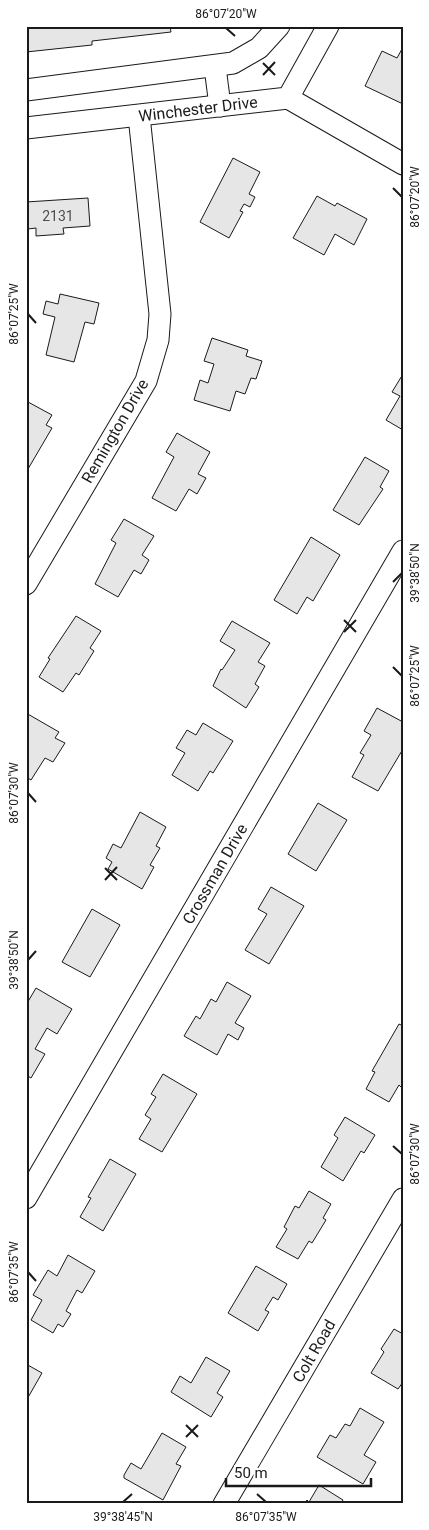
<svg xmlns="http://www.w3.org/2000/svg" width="429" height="1530" font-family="Roboto,sans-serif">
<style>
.building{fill:#e6e6e6;stroke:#1a1a1a}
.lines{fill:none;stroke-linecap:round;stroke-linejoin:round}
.minor-casing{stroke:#1a1a1a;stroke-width:23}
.minor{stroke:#fff;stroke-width:21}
.ticks{fill:none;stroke:#1a1a1a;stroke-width:2}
.labels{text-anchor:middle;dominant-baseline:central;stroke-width:4;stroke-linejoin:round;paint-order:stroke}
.number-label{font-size:14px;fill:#4d4d4d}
.street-label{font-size:16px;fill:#1a1a1a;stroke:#fff}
.neatline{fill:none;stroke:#1a1a1a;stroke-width:2}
.ticks-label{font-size:12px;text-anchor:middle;fill:#1a1a1a}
</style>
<rect width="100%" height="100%" fill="#fff"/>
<g class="building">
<polygon points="26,26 170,26 171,32 92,41 92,45 26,52"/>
<polygon points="402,49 403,49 403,104 365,86 382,51 397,58"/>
<polygon points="233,158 260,172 249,194 255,197 250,207 244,204 240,211 243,212 229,238 200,222"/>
<polygon points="317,196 335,206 337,203 367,219 354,245 335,234 324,255 293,238"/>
<polygon points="88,198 90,226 63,228 64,234 36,236 36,228 28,229 26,202"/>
<polygon points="60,294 99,303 94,324 85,322 74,362 46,355 55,317 43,314 46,301 58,304"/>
<polygon points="212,338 248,350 246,356 262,361 256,379 251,378 245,394 236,391 230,411 194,400 200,380 208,383 214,364 204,361"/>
<polygon points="403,374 403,430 386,420 400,396 392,392"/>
<polygon points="28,402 52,415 46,425 52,428 28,469 26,467 26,405"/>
<polygon points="177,433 210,452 198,474 206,478 197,494 189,489 176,511 152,498 174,457 166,452"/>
<polygon points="365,457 389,471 380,487 383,489 359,525 333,510"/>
<polygon points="124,519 154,536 142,555 149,560 141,574 134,570 118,597 95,584 116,543 111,540"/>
<polygon points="311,537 340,555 313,601 307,597 297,614 274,600"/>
<polygon points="76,616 101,631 90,648 94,651 79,675 76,673 63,692 39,677 50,659 48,658"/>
<polygon points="232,621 270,643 258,662 265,666 255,684 259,687 246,708 213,686 221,669 222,670 235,650 220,641"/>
<polygon points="377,708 403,722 403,749 378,791 352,777 364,755 360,753 371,735 364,731"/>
<polygon points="26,713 59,732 55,738 65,743 53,762 45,758 31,780 26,777"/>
<polygon points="203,723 233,741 213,773 210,771 198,791 172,775 185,753 176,748 187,730 196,735"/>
<polygon points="318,803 347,820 316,871 288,854"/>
<polygon points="140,812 166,827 156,846 160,848 150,865 154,867 142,889 108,869 112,862 106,858 113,844 121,848"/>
<polygon points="271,887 304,906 269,964 245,950 267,914 258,909"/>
<polygon points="92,909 120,925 90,977 62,962"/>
<polygon points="227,982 251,996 235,1023 244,1028 238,1040 228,1034 217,1055 184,1036 196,1016 200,1019 211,999 216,1002"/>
<polygon points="36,988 72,1009 57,1034 47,1028 35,1049 45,1054 31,1078 26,1075 26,1005"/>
<polygon points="399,1024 403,1026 403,1084 401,1087 399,1085 389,1102 366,1089 375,1072 372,1071"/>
<polygon points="163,1074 197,1094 162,1152 139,1139 151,1119 145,1115 156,1097 151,1094"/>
<polygon points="345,1117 375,1135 364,1153 361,1151 343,1181 321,1167 338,1138 334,1135"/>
<polygon points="110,1159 136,1174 103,1231 80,1217 91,1198 88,1197"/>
<polygon points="309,1191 331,1204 323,1218 326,1220 312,1243 309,1241 298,1259 276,1247 287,1229 284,1227 295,1206 299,1208"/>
<polygon points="68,1255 95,1271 82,1293 77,1290 66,1311 71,1314 63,1327 58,1324 53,1333 31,1320 42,1300 33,1295 48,1270 57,1276"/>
<polygon points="256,1266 287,1284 278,1300 273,1297 265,1310 269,1312 258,1331 228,1313"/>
<polygon points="394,1329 403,1334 403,1382 398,1389 371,1373 384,1352 381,1349"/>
<polygon points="206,1357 230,1371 217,1393 223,1397 211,1417 171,1392 180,1376 191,1383"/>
<polygon points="26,1364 42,1373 26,1401"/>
<polygon points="360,1408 384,1422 364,1455 376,1462 363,1484 317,1457 330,1435 336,1438 345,1424 350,1426"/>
<polygon points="162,1433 186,1447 176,1464 181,1466 163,1500 124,1478 124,1475 131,1463 141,1469"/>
<polygon points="319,1485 343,1500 341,1504 304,1504 307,1500 309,1502"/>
</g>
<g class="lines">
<defs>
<g id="minor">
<polyline points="215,67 220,106"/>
<polyline points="26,90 233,63 259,48 279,26"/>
<polyline points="288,98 403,164"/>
<polyline points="26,128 288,98 328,26"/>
<polyline points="26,584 146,381 158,340 160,314 139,116"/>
<polyline points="26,1198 403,551"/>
<polyline points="224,1504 403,1199"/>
</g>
</defs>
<use href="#minor" class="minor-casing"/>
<use href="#minor" class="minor"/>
</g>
<path class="ticks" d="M 226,28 L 235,36M 263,63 L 275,75M 263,75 L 275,62M 393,188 L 402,197M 28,314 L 36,323M 393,582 L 402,573M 344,620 L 356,632M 344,632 L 356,620M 393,667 L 402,676M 28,793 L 36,802M 105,868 L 117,880M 105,880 L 117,867M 28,960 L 36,951M 393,1146 L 402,1154M 28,1272 L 36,1281M 186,1425 L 198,1437M 186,1437 L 198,1425M 257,1494 L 266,1502M 123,1502 L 132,1494"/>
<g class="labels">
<g class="number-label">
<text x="58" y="216">2131</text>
</g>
<g class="street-label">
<text transform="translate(198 109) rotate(-7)">Winchester Drive</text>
<text transform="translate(115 431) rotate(-60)">Remington Drive</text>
<text transform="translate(215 874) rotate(-60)">Crossman Drive</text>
<text transform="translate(314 1351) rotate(-60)">Colt Road</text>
</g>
</g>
<rect width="429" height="1530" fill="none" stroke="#ffffff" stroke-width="55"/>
<path d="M226 1478v8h145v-8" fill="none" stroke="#1a1a1a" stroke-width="2.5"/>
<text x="234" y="1478" font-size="15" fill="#1a1a1a" stroke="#ffffff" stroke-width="4" paint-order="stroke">50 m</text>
<rect x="28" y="28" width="374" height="1474" class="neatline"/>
<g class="ticks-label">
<text x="226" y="18">86°07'20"W</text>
<text transform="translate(415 197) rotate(-90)" y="4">86°07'20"W</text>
<text transform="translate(14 314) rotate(-90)" y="4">86°07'25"W</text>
<text transform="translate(415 573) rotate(-90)" y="4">39°38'50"N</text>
<text transform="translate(415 676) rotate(-90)" y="4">86°07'25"W</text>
<text transform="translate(14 793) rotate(-90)" y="4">86°07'30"W</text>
<text transform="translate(14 960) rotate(-90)" y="4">39°38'50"N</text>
<text transform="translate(415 1154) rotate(-90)" y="4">86°07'30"W</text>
<text transform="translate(14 1272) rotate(-90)" y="4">86°07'35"W</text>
<text x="123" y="1521">39°38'45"N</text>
<text x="266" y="1521">86°07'35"W</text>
</g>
</svg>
